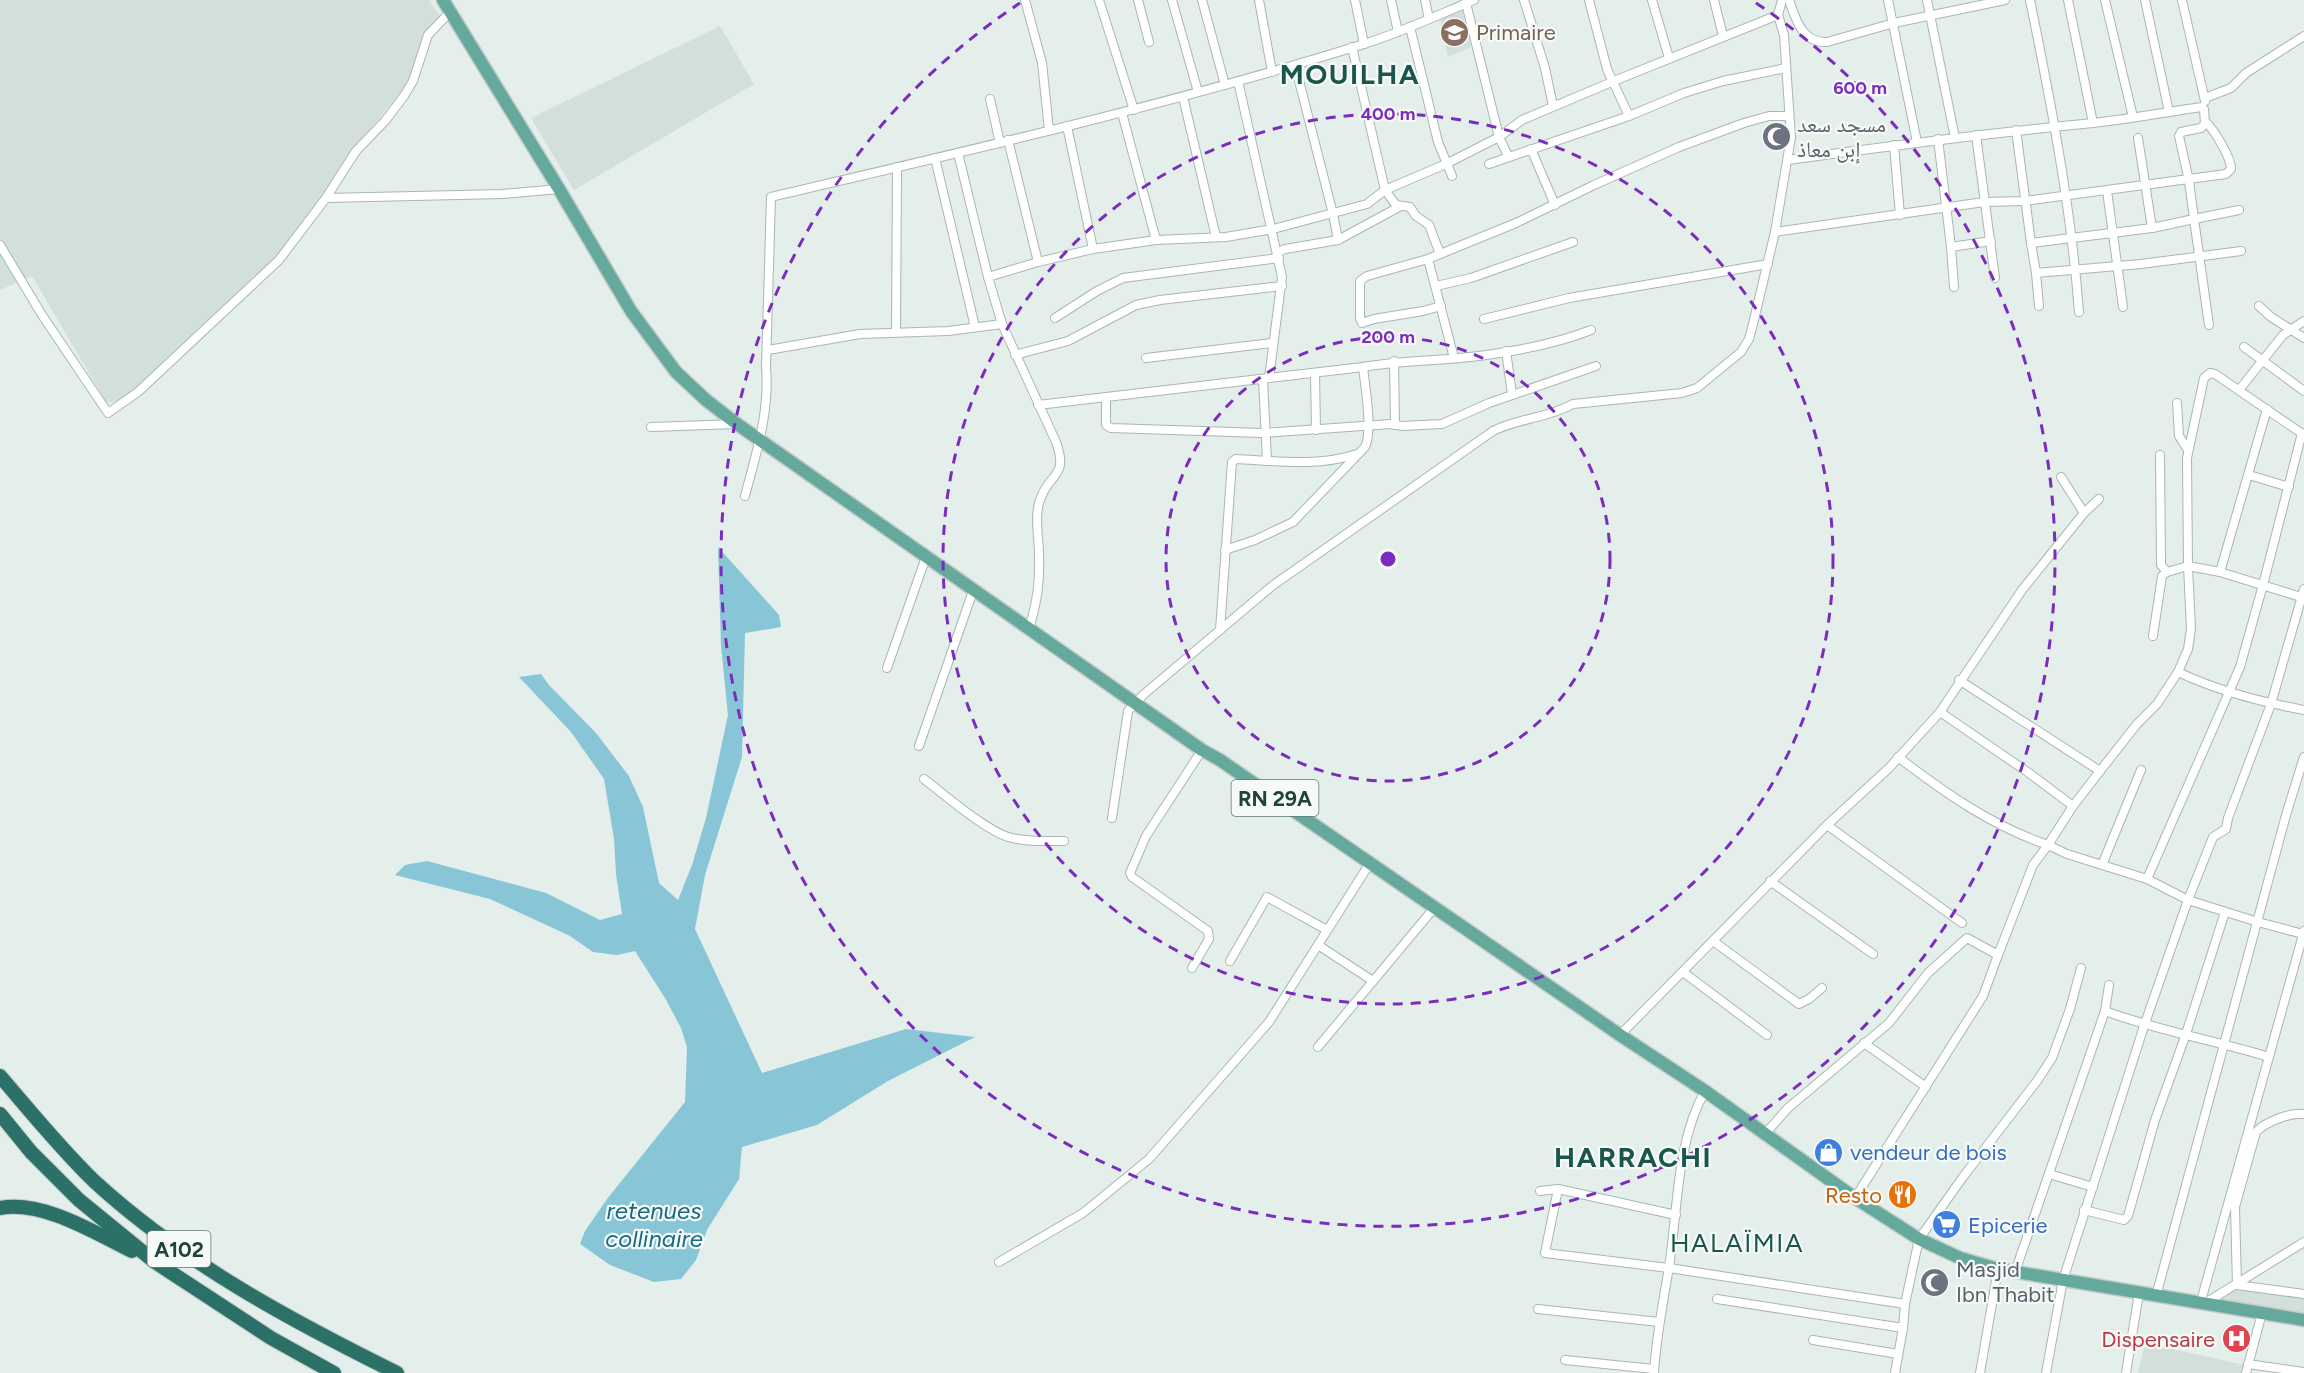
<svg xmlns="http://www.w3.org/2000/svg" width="2304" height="1373" font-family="Figtree,'Noto Naskh Arabic',sans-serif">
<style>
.built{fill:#d2dfda}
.water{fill:#88c5d7}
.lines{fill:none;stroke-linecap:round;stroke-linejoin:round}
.minor-casing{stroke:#a6b8b3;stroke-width:10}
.primary-casing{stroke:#c1cac8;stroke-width:15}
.motorway-casing{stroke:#c1cac8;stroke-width:16}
.minor{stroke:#fff;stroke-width:8}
.primary{stroke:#65a89c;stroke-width:12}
.motorway{stroke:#2b7168;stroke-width:14}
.ring{fill:none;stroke:#7b2cbf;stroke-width:3;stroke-dasharray:10 8}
.labels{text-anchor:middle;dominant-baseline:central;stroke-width:4.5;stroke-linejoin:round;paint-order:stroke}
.shield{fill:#f5faf8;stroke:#617974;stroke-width:1.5}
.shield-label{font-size:21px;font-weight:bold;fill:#21423c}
.education-label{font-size:22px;fill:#785e54;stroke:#f5faf8;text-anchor:start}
.worship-label{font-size:22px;fill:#5b616d;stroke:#f5faf8;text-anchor:start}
.shop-label{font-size:22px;fill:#366cbe;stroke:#f5faf8;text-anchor:start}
.food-label{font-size:22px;fill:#c56008;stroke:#f5faf8;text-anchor:end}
.health-label{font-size:22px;fill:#be3a42;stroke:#f5faf8;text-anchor:end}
.water-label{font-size:24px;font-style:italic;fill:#166984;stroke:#f5faf8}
.quarter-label{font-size:26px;letter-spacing:1.5px;fill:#1b564d;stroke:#f5faf8}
.district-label{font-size:28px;font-weight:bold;letter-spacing:1.5px;fill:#1b564d;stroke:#f5faf8}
.centre{fill:#7b2cbf;stroke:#f5faf8;stroke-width:3}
.ring-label{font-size:18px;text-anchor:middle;font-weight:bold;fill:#7b2cbf;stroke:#f5faf8;stroke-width:4.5;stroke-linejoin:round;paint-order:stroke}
</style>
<rect width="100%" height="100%" fill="#e4efeb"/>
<g class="built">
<polygon points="0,0 429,0 440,17 432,24 423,37 409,81 379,119 349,153 316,206 283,250 120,402 106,402 32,276 0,290"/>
<polygon points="1462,9 1471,47 1448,57 1440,17"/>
<polygon points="720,26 754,84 574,190 531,118"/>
<polygon points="2237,1285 2304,1294 2304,1315 2213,1300"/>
<polygon points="2145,1343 2245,1365 2243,1373 2138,1373"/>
</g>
<polygon class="water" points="718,547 779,615 781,627 745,633 742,757 705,875 695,929 762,1073 906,1029 975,1037 888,1081 817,1125 742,1147 739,1179 707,1230 696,1260 681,1279 654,1282 610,1265 580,1244 585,1231 607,1199 685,1102 687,1047 681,1028 665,998 635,951 617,955 593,952 570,936 490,899 395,875 405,865 427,861 546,893 600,920 622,914 616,874 614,839 604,779 571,732 519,677 541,674 549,685 596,733 629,776 643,807 659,883 678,900 692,865 706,818 728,715 721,646"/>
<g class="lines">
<defs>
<g id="minor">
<polyline points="1025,0 1042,63 1049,130"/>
<polyline points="1099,0 1134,110"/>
<polyline points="1138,0 1149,42"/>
<polyline points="1172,0 1198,92"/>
<polyline points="1202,0 1225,85"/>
<polyline points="1259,0 1272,72"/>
<polyline points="1355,0 1364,44"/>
<polyline points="1391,0 1398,32"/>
<polyline points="1425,0 1429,19"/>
<polyline points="1524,0 1545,68 1553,106"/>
<polyline points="1589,0 1607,69 1629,116"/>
<polyline points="1652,0 1669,58"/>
<polyline points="1714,0 1723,36"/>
<path d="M 1789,0 C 1796,20 1802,43 1827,42 L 1894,23 L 2005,0"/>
<polyline points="1888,0 1917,142"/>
<polyline points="1927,0 1955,138"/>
<path d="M 2030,0 C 2051,103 2071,207 2079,312"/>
<polyline points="2068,0 2093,123"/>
<polyline points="2105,0 2133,117"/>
<polyline points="2145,0 2169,112"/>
<polyline points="2182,0 2205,101"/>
<polyline points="1466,3 1499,137 1508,156"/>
<polyline points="1410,27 1438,142 1452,176"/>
<polyline points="1352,47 1385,190 1396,205 1410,207 1416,216 1429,225 1440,254"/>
<polyline points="1238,81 1282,277 1269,378"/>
<polyline points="1183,97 1216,237"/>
<polyline points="2205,98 2231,88 2246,73 2304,36"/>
<polyline points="990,99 1000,143"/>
<polyline points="1122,113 1156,240"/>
<polyline points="1067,126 1093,249"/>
<polyline points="1976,135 1995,278"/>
<polyline points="2138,138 2152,228"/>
<polyline points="1938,139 1951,247 1991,241"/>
<polyline points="1008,140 1038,262"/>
<polyline points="1894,145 1900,215"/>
<polyline points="1531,149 1555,205"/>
<path d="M 958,153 L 988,277 L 1002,324 L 1056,442 C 1069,478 1049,472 1040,500 C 1034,516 1039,538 1039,555 C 1040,583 1037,602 1029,629"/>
<polyline points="935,158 975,327"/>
<path d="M 1788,160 C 1889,146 1991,133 2093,123 C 2129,119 2166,112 2202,107 L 2204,109 L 2205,124 L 2201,128 L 2181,132 L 2179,136 L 2189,181 L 2194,219 L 2152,228 L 2031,243 L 2016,130"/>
<polyline points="1489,164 1629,116 1684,93 1723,81 1786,68"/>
<polyline points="2107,191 2123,307"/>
<polyline points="326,198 502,194 559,189"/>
<path d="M 1775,232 L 1984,202 L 2025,201 L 2226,174 L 2231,169 C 2231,157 2214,130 2206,122"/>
<polyline points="1338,240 1399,207"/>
<polyline points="2031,243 2036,273 2141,264 2241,251"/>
<polyline points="0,245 42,315 108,413 138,392 279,260 326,198 356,151 385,121 404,96 413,81 428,35 450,12"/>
<polyline points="1951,247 1954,287"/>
<polyline points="1278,252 1285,249 1338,240 1333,214 1295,65"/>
<polyline points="1428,259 1454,358"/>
<polyline points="2036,273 2039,306"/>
<polyline points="988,277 1038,262 1093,249 1156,240 1226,237 1273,229 1367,204 1385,190 1446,164 1499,137 1522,120 1614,81 1778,15"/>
<polyline points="1436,286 1471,278 1573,242"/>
<polyline points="1441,306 1423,311 1374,319 1362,323 1360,318 1360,281 1367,276 1428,259 1516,223 1594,185 1679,147 1744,123 1769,116 1788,116"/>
<polyline points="2259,306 2271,317 2304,338"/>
<polyline points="1055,318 1097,291 1123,278 1279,258"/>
<polyline points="1484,319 1569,298 1768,264"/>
<polyline points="2209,325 2194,219 2239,210"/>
<polyline points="896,331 897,167"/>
<polyline points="2244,347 2304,391"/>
<polyline points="768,350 860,334 948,331 1002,324"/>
<polyline points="1506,351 1512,394"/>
<polyline points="1015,355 1068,341 1136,305 1160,300 1282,286"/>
<polyline points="1146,358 1272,343"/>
<polyline points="1394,361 1395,425"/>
<polyline points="1315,373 1316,430"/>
<polyline points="1263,379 1267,461"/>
<polyline points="2239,390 2283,335 2304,321"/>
<polyline points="1106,398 1106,425 1111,428 1262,433 1391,424 1402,426 1442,424 1489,403 1596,366"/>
<polyline points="2177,403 2179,436 2188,450"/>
<path d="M 1038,405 L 1363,367 C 1402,360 1440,361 1479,356 C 1517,351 1556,344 1591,330"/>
<polyline points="651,427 736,424"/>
<polyline points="2304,435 2215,374 2210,373 2204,378 2187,458 2188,566 2220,572 2304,598"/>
<polyline points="2160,455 2161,565 2167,572"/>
<polyline points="2249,475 2289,487"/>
<polyline points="2061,477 2084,513"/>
<path d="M 745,496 C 756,454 770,411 766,367 L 771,197 C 970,150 1169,105 1364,44 C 1402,32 1438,15 1474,0"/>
<path d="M 1225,550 L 1255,540 L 1293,522 L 1365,447 C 1373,431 1365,386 1363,367"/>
<polyline points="2220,572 2267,409"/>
<path d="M 1220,630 L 1232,462 L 1236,459 C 1276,461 1318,467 1357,454"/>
<polyline points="887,668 926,557"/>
<path d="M 2178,672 C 2218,691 2261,702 2304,710"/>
<polyline points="1959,680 2100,771 2073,806 2048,845 2067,854 2147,879 2188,900 2258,922 2303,934"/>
<polyline points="1940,712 2029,773 2073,806"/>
<polyline points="919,746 973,591"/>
<path d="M 1898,757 C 1945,793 1992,826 2048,845 L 2033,865 L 1998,955"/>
<polyline points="2100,771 2137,724 2157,704 2178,672 2188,649 2191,629 2188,566 2167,572 2162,576 2153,636"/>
<path d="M 924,779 C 945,795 984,829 1008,837 C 1026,842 1046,841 1064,841"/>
<path d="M 1112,818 L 1128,711 L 1143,695 L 1272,586 L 1493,431 C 1519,418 1548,418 1573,404 L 1682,393 L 1697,388 L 1741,352 L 1749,339 L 1753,324 L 1775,232 L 1791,137 L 1784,35 L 1778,15 L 1782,0"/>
<polyline points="1827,825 1962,923"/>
<polyline points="2102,865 2141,770"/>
<polyline points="2147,879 2240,667 2263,585 2302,433"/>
<polyline points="1770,881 1873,954"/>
<polyline points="1713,941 1799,1004 1809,999 1822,988"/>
<polyline points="1318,945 1373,981"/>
<polyline points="1230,961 1267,897 1327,930"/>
<polyline points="1192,968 1209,939 1208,931 1132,877 1130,873 1146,836 1202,750"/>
<polyline points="1683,972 1767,1035"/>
<path d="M 2105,1011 C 2158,1031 2215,1040 2269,1057"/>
<polyline points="1620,1035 1827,825 1889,768 1940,712 2022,590 2084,513 2099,499"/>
<polyline points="1864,1043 1926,1087"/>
<polyline points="1318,1047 1435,907"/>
<path d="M 2304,1114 C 2291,1112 2265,1122 2256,1132 L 2235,1207 L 2237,1285 L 2304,1294"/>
<polyline points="1765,1134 1788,1108 1889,1023 1928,973 1967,938 1998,955 1983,996 1855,1198"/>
<polyline points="2049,1174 2093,1187"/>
<polyline points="1558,1189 1545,1253 1669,1268 1905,1304"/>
<polyline points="1540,1191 1558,1189 1676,1215"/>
<polyline points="2084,1210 2124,1220 2128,1216 2155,1120 2186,1034 2225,912"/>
<polyline points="999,1262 1083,1213 1149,1159 1269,1022 1370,863"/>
<polyline points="2015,1272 2105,1011 2109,985"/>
<polyline points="2156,1296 2286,815 2304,757"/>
<polyline points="1717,1299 1903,1328"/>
<polyline points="2201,1301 2304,931"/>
<polyline points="2207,1302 2304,1242"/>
<polyline points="1538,1309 1659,1322"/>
<polyline points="1813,1340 1898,1354"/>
<polyline points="1565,1360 1654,1369"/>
<polyline points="2248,1364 2304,1372"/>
<path d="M 1654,1373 C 1656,1337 1663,1303 1669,1267 C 1678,1210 1676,1142 1705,1091"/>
<polyline points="1895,1373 1903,1328 1905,1304 1919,1239 1963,1177 2037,1081 2052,1058 2070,1009 2081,968"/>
<polyline points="1980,1373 1998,1269"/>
<polyline points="2046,1373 2063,1280 2144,1026 2188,900 2213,837 2226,829 2228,818 2271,704 2304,589"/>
<polyline points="2126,1373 2139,1293"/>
<polyline points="2246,1373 2262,1313"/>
</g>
<polyline id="primary" points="443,0 559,189 631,311 676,372 706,400 737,424 1202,750 1220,760 1620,1035 1705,1091 1855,1198 1919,1239 1960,1258 1998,1269 2304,1320"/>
<g id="motorway">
<path d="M 0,1076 C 31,1112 60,1148 94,1181 C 182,1262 290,1320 397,1373"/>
<polyline points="0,1114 31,1152 79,1200 155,1262 271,1338 334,1373"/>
<path d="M 0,1208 C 43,1200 95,1233 132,1251"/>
</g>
</defs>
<use href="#minor" class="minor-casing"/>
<use href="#primary" class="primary-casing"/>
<use href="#motorway" class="motorway-casing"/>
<use href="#minor" class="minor"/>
<use href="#primary" class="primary"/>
<use href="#motorway" class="motorway"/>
</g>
<g class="ring">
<circle cx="1388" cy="559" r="222"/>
<circle cx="1388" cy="559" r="445"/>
<path d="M1756 3A667 667 0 1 1 1020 3"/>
</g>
<defs>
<symbol id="school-disc" viewBox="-11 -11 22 22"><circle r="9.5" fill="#8d6e63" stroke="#f5faf8"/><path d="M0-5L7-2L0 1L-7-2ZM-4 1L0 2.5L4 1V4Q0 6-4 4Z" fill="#fff"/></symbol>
<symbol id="mosque-disc" viewBox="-11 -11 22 22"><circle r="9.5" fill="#6b7280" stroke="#f5faf8"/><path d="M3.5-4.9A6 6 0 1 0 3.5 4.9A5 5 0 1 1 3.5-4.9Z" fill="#fff"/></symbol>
<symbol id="shop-disc" viewBox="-11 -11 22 22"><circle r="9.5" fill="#3f7fe0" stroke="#f5faf8"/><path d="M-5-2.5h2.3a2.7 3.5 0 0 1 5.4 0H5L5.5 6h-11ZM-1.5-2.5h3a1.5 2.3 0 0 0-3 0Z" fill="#fff"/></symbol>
<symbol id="restaurant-disc" viewBox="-11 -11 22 22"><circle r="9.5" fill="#e8710a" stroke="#f5faf8"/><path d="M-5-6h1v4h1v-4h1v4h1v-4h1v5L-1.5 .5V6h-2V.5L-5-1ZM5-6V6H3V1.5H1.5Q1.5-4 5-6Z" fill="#fff"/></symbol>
<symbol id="supermarket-disc" viewBox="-11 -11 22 22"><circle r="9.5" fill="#3f7fe0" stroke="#f5faf8"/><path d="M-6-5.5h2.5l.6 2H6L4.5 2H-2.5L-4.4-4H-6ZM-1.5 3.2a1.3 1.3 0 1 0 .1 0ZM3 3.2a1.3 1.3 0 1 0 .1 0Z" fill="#fff"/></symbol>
<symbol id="hospital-disc" viewBox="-11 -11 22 22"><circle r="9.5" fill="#e0444e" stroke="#f5faf8"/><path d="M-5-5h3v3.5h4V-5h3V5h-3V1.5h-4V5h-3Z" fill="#fff"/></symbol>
</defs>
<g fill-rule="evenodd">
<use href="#school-disc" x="1438" y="16" width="33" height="33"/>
<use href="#mosque-disc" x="1760" y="120" width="33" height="33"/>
<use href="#shop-disc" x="1812" y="1136" width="33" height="33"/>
<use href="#restaurant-disc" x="1886" y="1178" width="33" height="33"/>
<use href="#supermarket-disc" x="1930" y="1208" width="33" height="33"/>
<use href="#mosque-disc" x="1918" y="1266" width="33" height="33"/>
<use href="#hospital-disc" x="2220" y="1322" width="33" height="33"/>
</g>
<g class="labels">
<g class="shield">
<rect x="1231.5" y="780" width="87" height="36" rx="4.5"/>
<rect x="147.5" y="1231" width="63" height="36" rx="4.5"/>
</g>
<g class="shield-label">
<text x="1275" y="798">RN 29A</text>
<text x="179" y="1249">A102</text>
</g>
<g class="education-label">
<text x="1476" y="32">Primaire</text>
</g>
<g class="worship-label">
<text x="1797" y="124">مسجد سعد<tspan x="1797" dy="25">إبن معاذ</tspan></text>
<text x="1956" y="1269">Masjid<tspan x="1956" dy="25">Ibn Thabit</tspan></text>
</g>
<g class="shop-label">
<text x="1850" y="1152">vendeur de bois</text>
<text x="1968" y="1225">Epicerie</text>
</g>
<g class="food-label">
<text x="1882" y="1195">Resto</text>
</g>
<g class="health-label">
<text x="2215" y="1339">Dispensaire</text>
</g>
<g class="water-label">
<text x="654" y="1210">retenues<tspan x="654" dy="28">collinaire</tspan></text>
</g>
<g class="quarter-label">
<text x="1737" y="1243">HALAÏMIA</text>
</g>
<g class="district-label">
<text x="1350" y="74">MOUILHA</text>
<text x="1633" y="1157">HARRACHI</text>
</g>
</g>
<circle cx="1388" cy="559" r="9" class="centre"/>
<g class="ring-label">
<text x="1860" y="94">600 m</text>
<text x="1388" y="120">400 m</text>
<text x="1388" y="343">200 m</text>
</g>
</svg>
